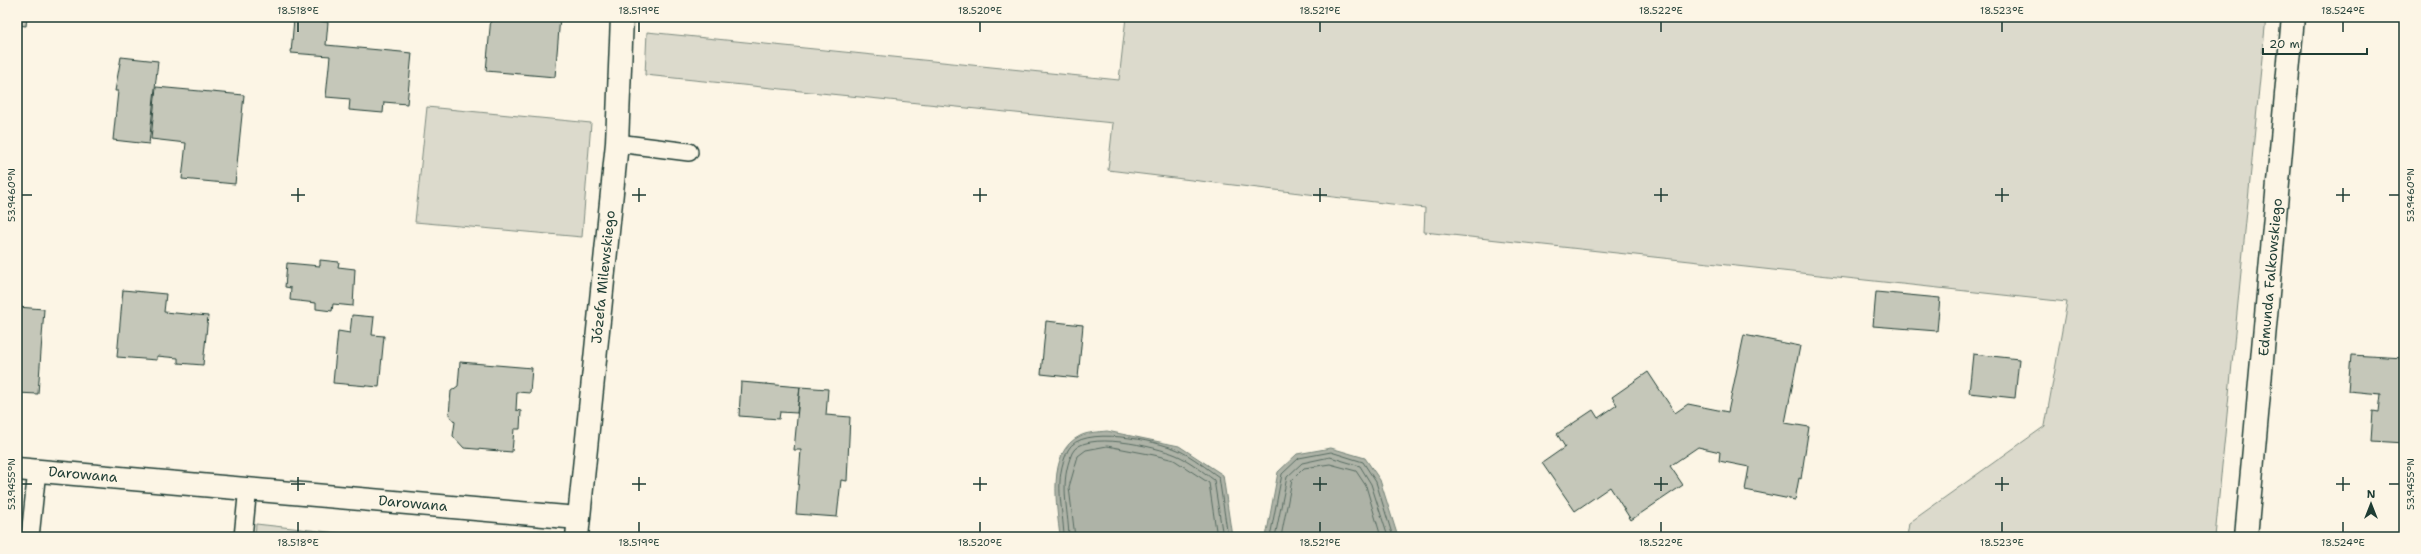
<svg xmlns="http://www.w3.org/2000/svg" width="2421" height="554" font-family="'Shantell Sans',sans-serif">
<style>
.green{fill:#dcdacc;stroke:#7e8c80}
.water{fill:#aeb3a7;stroke:#758479}
.lines{fill:none;stroke-linecap:round;stroke-linejoin:round}
.shore{stroke:#586c62;stroke-width:1}
.building{fill:#c5c7b9;stroke:#1f3d34}
.service-casing{stroke:#1f3d34;stroke-width:20}
.minor-casing{stroke:#1f3d34;stroke-width:25}
.service{stroke:#fcf5e5;stroke-width:17}
.minor{stroke:#fcf5e5;stroke-width:22}
.ticks{fill:none;stroke:#1f3d34;stroke-width:1.5}
.labels{text-anchor:middle;dominant-baseline:central;stroke-width:3;stroke-linejoin:round;paint-order:stroke}
.street-label{font-size:14px;fill:#1f3d34;stroke:#fcf5e5}
.neatline{fill:none;stroke:#1f3d34;stroke-width:1.5}
.ticks-label{font-size:10px;text-anchor:middle;fill:#1f3d34}
</style>
<rect width="100%" height="100%" fill="#fcf5e5"/>
<filter id="ink" filterUnits="userSpaceOnUse"><feTurbulence type="fractalNoise" baseFrequency=".025" numOctaves="2"/><feDisplacementMap in="SourceGraphic" scale="8" xChannelSelector="R" yChannelSelector="G"/><feConvolveMatrix kernelMatrix="1 2 1 2 8 2 1 2 1" color-interpolation-filters="sRGB"/></filter>
<g filter="url(#ink)">
<g class="green">
<polygon points="1126,17 2266,17 2215,537 1907,537 1909,523 2045,426 2067,302 1424,232 1425,208 1108,170 1113,123 645,75 647,32 1119,80"/>
<polygon points="427,107 591,123 582,237 415,222"/>
<polygon points="256,524 374,537 255,537"/>
</g>
<g class="water">
<path d="M 1107,431 L 1179,446 L 1223,475 L 1232,537 L 1060,537 C 1057,507 1046,452 1080,436 C 1087,432 1099,432 1107,431 Z"/>
<polygon points="1331,448 1365,458 1380,480 1398,537 1266,537 1278,472 1297,454"/>
</g>
<g class="lines">
<g class="shore">
<path d="M 1064,537 C 1063,506 1053,481 1068,450 C 1081,424 1157,441 1178,450 C 1193,457 1206,468 1219,477 L 1228,537"/>
<path d="M 1069,537 C 1068,506 1059,484 1072,453 C 1083,429 1157,447 1176,455 C 1190,461 1202,471 1214,480 L 1223,537"/>
<polyline points="1075,537 1069,487 1078,456 1086,450 1107,446 1154,455 1174,460 1209,483 1217,537"/>
<polyline points="1270,537 1282,474 1299,458 1331,452 1363,462 1376,482 1393,537"/>
<polyline points="1275,537 1287,477 1302,463 1330,457 1360,466 1371,484 1388,537"/>
<polyline points="1281,537 1292,480 1304,468 1330,464 1356,471 1366,486 1381,537"/>
</g>
</g>
<g class="building">
<polygon points="17,17 27,17 26,26 17,25"/>
<polygon points="491,17 560,17 555,77 486,71"/>
<polygon points="294,19 328,22 326,45 412,53 407,104 384,102 383,113 349,110 350,99 326,97 330,56 291,53"/>
<polygon points="121,57 158,61 149,144 113,140 118,91 115,91"/>
<polygon points="156,87 244,95 235,184 182,179 186,143 151,139"/>
<polygon points="320,260 339,262 338,267 355,269 353,306 333,304 332,311 316,309 316,303 290,300 291,288 285,287 287,263 320,266"/>
<polygon points="123,290 166,294 164,312 208,316 203,365 178,363 178,358 157,356 157,360 117,357"/>
<polygon points="1876,292 1940,298 1937,331 1873,326"/>
<polygon points="17,307 44,309 38,394 17,393"/>
<polygon points="352,315 374,317 372,335 384,336 379,387 333,383 338,331 350,333"/>
<polygon points="1046,321 1083,325 1078,378 1041,374"/>
<polygon points="1744,335 1800,346 1785,423 1809,427 1801,479 1799,478 1795,500 1745,490 1749,467 1719,461 1720,452 1698,447 1670,466 1683,485 1631,520 1610,487 1575,511 1542,463 1565,447 1557,434 1593,410 1598,418 1617,405 1612,397 1648,372 1675,413 1688,404 1728,412"/>
<polygon points="1973,354 2019,359 2015,398 1969,393"/>
<polygon points="2351,355 2404,358 2404,443 2371,441 2373,411 2379,412 2381,394 2348,391"/>
<polygon points="460,362 532,368 530,393 517,392 516,410 521,411 520,429 514,429 512,452 464,448 453,436 455,422 449,415 451,391 458,386"/>
<polygon points="741,382 800,387 797,413 780,412 779,419 739,416"/>
<polygon points="800,387 828,389 826,415 850,417 847,481 841,480 837,517 796,514 801,450 794,450"/>
<polygon points="98,533 121,535 121,537 97,537"/>
</g>
<g class="lines">
<defs>
<g id="service">
<polyline points="617,143 689,152"/>
<polyline points="30,537 37,470"/>
<polyline points="243,537 248,487"/>
</g>
<g id="minor">
<polyline points="17,469 578,518"/>
<polyline points="577,537 617,143 622,17"/>
<polyline points="2246,537 2293,17"/>
</g>
</defs>
<use href="#service" class="service-casing"/>
<use href="#minor" class="minor-casing"/>
<use href="#service" class="service"/>
<use href="#minor" class="minor"/>
</g>
</g>
<path class="ticks" d="M 298,22 L 298,32M 639,22 L 639,32M 980,22 L 980,32M 1320,22 L 1320,32M 1661,22 L 1661,32M 2002,22 L 2002,32M 2343,22 L 2343,32M 298,188 L 298,202M 639,188 L 639,202M 980,188 L 980,202M 1320,188 L 1320,202M 1661,188 L 1661,202M 2002,188 L 2002,202M 2343,188 L 2343,202M 22,195 L 32,195M 291,195 L 305,195M 632,195 L 646,195M 973,195 L 987,195M 1313,195 L 1327,195M 1654,195 L 1668,195M 1995,195 L 2009,195M 2336,195 L 2350,195M 2389,195 L 2399,195M 298,477 L 298,491M 639,477 L 639,491M 980,477 L 980,491M 1320,477 L 1320,491M 1661,477 L 1661,491M 2002,477 L 2002,491M 2343,477 L 2343,491M 22,484 L 32,484M 291,484 L 305,484M 632,484 L 646,484M 973,484 L 987,484M 1313,484 L 1327,484M 1654,484 L 1668,484M 1995,484 L 2009,484M 2336,484 L 2350,484M 2389,484 L 2399,484M 298,522 L 298,532M 639,522 L 639,532M 980,522 L 980,532M 1320,522 L 1320,532M 1661,522 L 1661,532M 2002,522 L 2002,532M 2343,522 L 2343,532"/>
<g class="labels">
<g class="street-label">
<text transform="translate(603 277) rotate(-84)">Józefa Milewskiego</text>
<text transform="translate(2270 277) rotate(-85)">Edmunda Falkowskiego</text>
<text transform="translate(83 474) rotate(5)">Darowana</text>
<text transform="translate(413 503) rotate(5)">Darowana</text>
</g>
</g>
<rect width="2421" height="554" fill="none" stroke="#fcf5e5" stroke-width="44"/>
<g transform="translate(2371 504)" stroke="#fcf5e5" stroke-width="3" paint-order="stroke">
<path d="M0-3L7 15L0 10L-7 15Z" fill="#1f3d34"/>
<text y="-6" font-size="11" font-weight="bold" text-anchor="middle" fill="#1f3d34">N</text>
</g>
<path d="M2263 48v6h104v-6" fill="none" stroke="#1f3d34" stroke-width="2"/>
<text x="2269" y="48" font-size="12" fill="#1f3d34" stroke="#fcf5e5" stroke-width="3" paint-order="stroke">20 m</text>
<rect x="22" y="22" width="2377" height="510" class="neatline"/>
<g class="ticks-label">
<text x="298" y="14">18.518°E</text>
<text x="639" y="14">18.519°E</text>
<text x="980" y="14">18.520°E</text>
<text x="1320" y="14">18.521°E</text>
<text x="1661" y="14">18.522°E</text>
<text x="2002" y="14">18.523°E</text>
<text x="2343" y="14">18.524°E</text>
<text transform="translate(11 195) rotate(-90)" y="4">53.9460°N</text>
<text transform="translate(2410 195) rotate(-90)" y="4">53.9460°N</text>
<text transform="translate(11 484) rotate(-90)" y="4">53.9455°N</text>
<text transform="translate(2410 484) rotate(-90)" y="4">53.9455°N</text>
<text x="298" y="546">18.518°E</text>
<text x="639" y="546">18.519°E</text>
<text x="980" y="546">18.520°E</text>
<text x="1320" y="546">18.521°E</text>
<text x="1661" y="546">18.522°E</text>
<text x="2002" y="546">18.523°E</text>
<text x="2343" y="546">18.524°E</text>
</g>
</svg>
